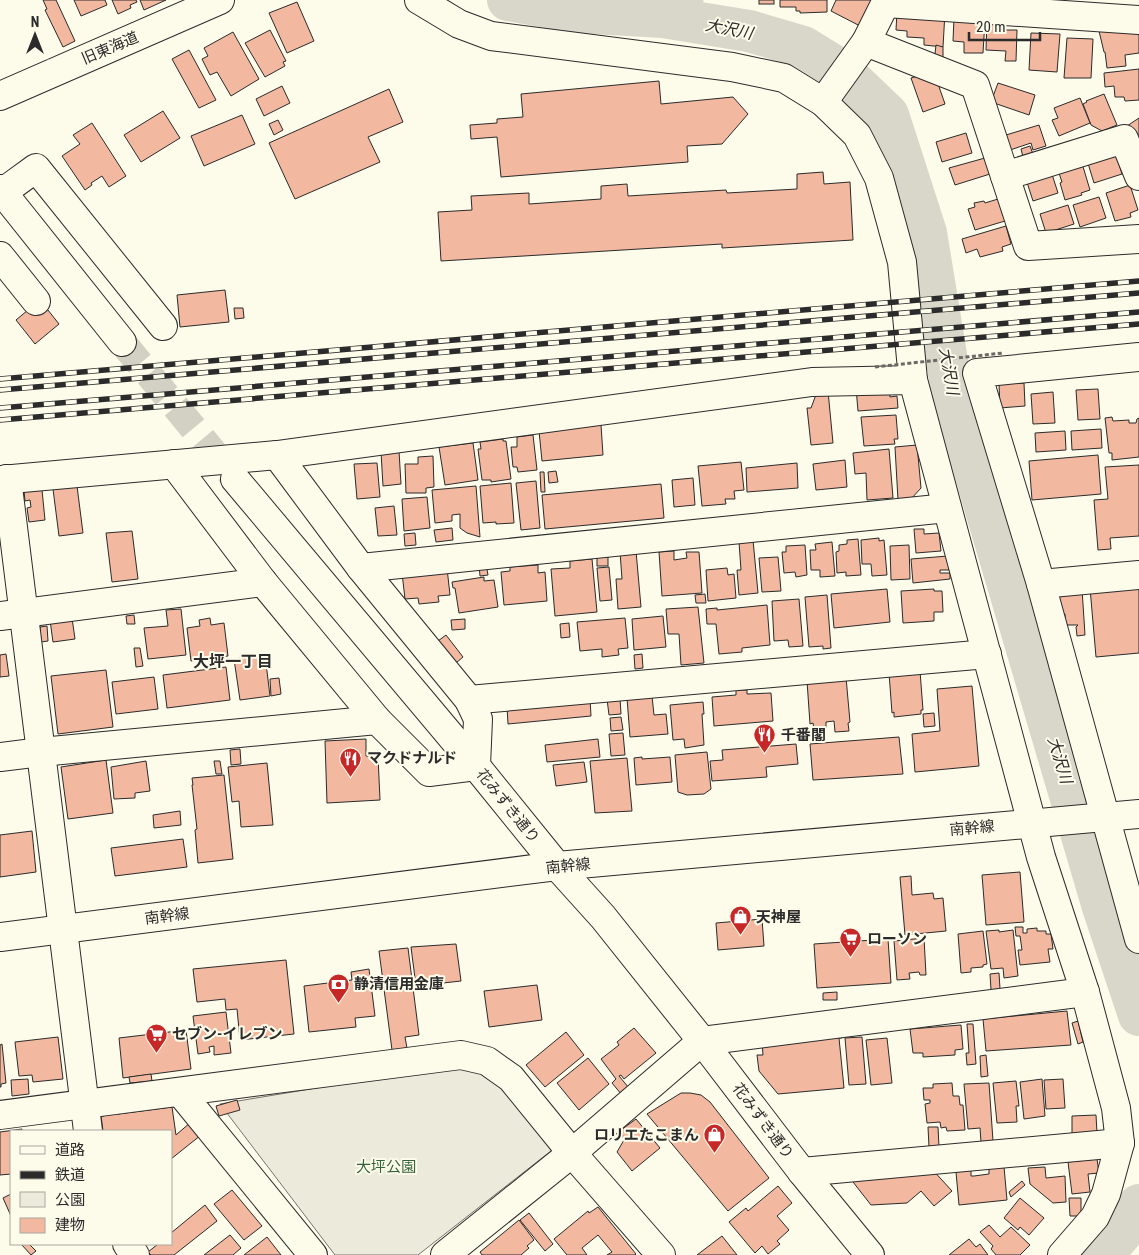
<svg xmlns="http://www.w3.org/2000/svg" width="1139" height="1255" font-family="'Roboto Condensed','Noto Sans JP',sans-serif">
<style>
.green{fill:#ecebdb;stroke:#74746e}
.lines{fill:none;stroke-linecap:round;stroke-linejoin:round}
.stream{stroke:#d8d7c9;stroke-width:7}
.river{stroke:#d8d7c9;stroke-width:42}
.building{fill:#f2b8a0;stroke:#2b2b2b}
.minor-tunnel{stroke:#d3d1c4;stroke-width:28;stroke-dasharray:28 14;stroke-linecap:butt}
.minor-casing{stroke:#2b2b2b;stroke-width:30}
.major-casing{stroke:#2b2b2b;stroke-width:30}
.minor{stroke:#fdfbea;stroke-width:28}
.major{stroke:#fdfbea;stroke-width:28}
.rail-casing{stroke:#2b2b2b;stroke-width:5.5}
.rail{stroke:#fdfbea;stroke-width:4;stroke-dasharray:11;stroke-linecap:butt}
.path-bridge{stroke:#6a6964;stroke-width:3;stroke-dasharray:4 2.5;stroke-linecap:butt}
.labels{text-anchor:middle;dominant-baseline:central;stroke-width:4;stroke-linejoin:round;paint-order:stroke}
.street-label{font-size:15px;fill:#2b2b2b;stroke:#fdfbea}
.poi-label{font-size:15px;font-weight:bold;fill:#2b2b2b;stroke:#fdfbea;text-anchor:start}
.park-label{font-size:15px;fill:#34623c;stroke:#fdfbea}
.water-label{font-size:16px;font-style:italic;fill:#2b2b2b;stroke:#fdfbea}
.neighbourhood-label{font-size:16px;font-weight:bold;fill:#2b2b2b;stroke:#fdfbea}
</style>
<rect width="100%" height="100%" fill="#fdfbea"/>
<polygon class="green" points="449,1066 477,1069 500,1084 556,1147 418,1255 335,1255 220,1104"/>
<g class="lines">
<polyline class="stream" points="632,15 700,0"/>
<g class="river">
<polyline points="508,0 575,12 663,17 749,31 803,47 842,71 888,115 926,233 953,398 1103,907 1139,1015"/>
<polyline points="1102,1255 1132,1221 1139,1205"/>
</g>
</g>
<g class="building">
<polygon points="43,0 56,0 75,41 63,47 45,10 47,9"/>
<polygon points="74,0 105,0 107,5 81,16"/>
<polygon points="112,0 136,0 137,2 130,5 131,8 118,14"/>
<polygon points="140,0 166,0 144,10"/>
<rect x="759" y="0" width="15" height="4"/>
<polygon points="780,0 827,0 827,12 800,13 800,11 796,11 796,7 780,7"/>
<polygon points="836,0 873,0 862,27 831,11"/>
<polygon points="297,2 314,41 287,53 269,13"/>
<polygon points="897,11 945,12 943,47 924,45 924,38 907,37 907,31 896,30"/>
<polygon points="954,18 985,20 983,53 964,53 964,42 953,41"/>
<polygon points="987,18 998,18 997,30 1017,30 1016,61 1005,61 1006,51 986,50"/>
<polygon points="270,30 286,61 283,62 285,66 265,77 245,43"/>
<polygon points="1099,31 1139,32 1139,53 1125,55 1126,66 1107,68 1105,52 1104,52"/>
<polygon points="233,32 259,79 231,96 217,72 210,75 202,59 208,56 204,48"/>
<polygon points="1031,33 1060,34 1057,72 1029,70"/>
<polygon points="1067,38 1093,39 1091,78 1064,78"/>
<polygon points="936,45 943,47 943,58 935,54"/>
<polygon points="189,50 216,100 199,108 172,59"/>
<polygon points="1139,69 1139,100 1125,101 1124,97 1115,97 1114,86 1105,87 1104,73"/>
<polygon points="925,74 936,78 945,104 923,112 911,78"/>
<polygon points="659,81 661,104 733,97 748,114 722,144 687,146 688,162 501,177 497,137 471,139 470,125 497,123 497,119 523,117 521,94"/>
<polygon points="998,83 1035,95 1029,115 991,102"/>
<polygon points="282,86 290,103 264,116 256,99"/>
<polygon points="389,89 403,122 368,137 380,162 295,199 269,143"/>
<polygon points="1104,94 1117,125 1102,131 1091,125 1083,104 1087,102 1086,101"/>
<polygon points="1080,98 1090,123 1059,136 1052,120 1058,118 1054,108"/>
<polygon points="163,111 180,138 141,162 124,135"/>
<polygon points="242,115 255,144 204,166 191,136"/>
<polygon points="1139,118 1139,143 1127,126"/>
<polygon points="278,120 283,130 274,135 269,124"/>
<polygon points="92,123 126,176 109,187 102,176 91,183 92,185 85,190 62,156 80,144 73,135"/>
<polygon points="1039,125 1046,146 1033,150 1031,143 1010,150 1006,135"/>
<polygon points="966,133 972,153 942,162 936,142"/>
<polygon points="1030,146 1033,154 1023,157 1021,149"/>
<polygon points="1115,150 1122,174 1094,183 1087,160"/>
<polygon points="985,158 990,174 955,185 949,168"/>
<polygon points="1081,160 1090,190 1081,193 1082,195 1065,200 1060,183 1062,182 1058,170"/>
<polygon points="1050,168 1058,193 1033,201 1025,176"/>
<polygon points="823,172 824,184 850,182 853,240 722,248 722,244 441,261 438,212 472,210 471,196 529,193 529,204 601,199 601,186 627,184 628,196 726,190 727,193 797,189 797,174"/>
<polygon points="1130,185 1138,210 1130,213 1131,217 1115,221 1106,193"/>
<polygon points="1099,197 1106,218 1080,227 1073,205"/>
<polygon points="998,199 1005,221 975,230 968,209 975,207 974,203 984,201 985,203"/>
<polygon points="1068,205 1074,224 1046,233 1040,214"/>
<polygon points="1006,226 1011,244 1002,247 1003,251 980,257 977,249 966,253 962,239"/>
<polygon points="225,290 229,322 180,327 177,295"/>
<polygon points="40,300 59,324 35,344 16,320"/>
<polygon points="234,308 243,308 244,318 235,319"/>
<polygon points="1024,383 1025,406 1000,408 999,384"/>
<polygon points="889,386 890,397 897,396 898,408 858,411 856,388"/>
<polygon points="1098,389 1100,419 1078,420 1076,390"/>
<polygon points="828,391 833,443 811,445 807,408 811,408 817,392"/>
<polygon points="1053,392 1055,423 1033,424 1031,394"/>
<polygon points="896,415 898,439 894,439 895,444 864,446 861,417"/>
<polygon points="1112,417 1113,421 1129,420 1129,423 1136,423 1137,419 1139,418 1139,457 1112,460 1112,453 1109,453 1105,418"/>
<polygon points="601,425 603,455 542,461 539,431"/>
<polygon points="1101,429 1102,448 1072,450 1071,431"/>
<polygon points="1065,431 1066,450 1036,452 1035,433"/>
<polygon points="533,435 537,470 518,472 517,467 513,467 511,447 517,447 517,437"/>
<polygon points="503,439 503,441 506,441 511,479 491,482 491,480 482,480 478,449 481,449 480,442"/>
<polygon points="473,443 478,480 445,485 439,447"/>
<polygon points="917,445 921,488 911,499 898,500 895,447"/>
<polygon points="889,449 893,498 867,500 866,473 855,474 853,453"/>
<polygon points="399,451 401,484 383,486 381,452"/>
<polygon points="1098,455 1101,494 1032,500 1029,461"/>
<polygon points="433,456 434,487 426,488 426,493 406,493 405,464 418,464 418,457"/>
<polygon points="845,460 847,487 816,490 813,464"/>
<polygon points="741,462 744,490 734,491 735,499 725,499 726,504 702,506 698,466"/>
<polygon points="377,463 380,497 357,499 354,464"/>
<polygon points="797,463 798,488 747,492 746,468"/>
<polygon points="1139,465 1139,536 1110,538 1111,549 1098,550 1094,500 1108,499 1105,467"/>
<polygon points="556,471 558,482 549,483 548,472"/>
<polygon points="540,472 544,472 545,492 541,492"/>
<polygon points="693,478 695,505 674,507 672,480"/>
<polygon points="536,481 540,528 521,530 516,483"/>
<polygon points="511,483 514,523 496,524 496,522 483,523 480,486"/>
<polygon points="661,484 664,518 545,529 542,495"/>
<polygon points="77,486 83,533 59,536 53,489"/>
<polygon points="476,486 480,537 467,533 460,528 460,514 452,515 452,521 435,523 432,490"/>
<polygon points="42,490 45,520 29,522 27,508 31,507 30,500 25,501 24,491"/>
<polygon points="427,497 430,528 404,531 402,499"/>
<polygon points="394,506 397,535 378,536 375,508"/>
<polygon points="452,528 453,540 436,542 434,530"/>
<polygon points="914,529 924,529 924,534 939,533 941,551 916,553"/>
<polygon points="132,531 138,579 112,582 106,533"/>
<polygon points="415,533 416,545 405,546 404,534"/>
<polygon points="879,538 879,541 884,540 887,575 872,576 871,564 862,564 861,540"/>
<polygon points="858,539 861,575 846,576 846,572 837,573 836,552 839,551 839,545 847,544 847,540"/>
<polygon points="753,540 758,593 739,595 737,570 741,570 739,542"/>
<polygon points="832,542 835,576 820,577 820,570 811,570 810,550 816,550 815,544"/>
<polygon points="805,545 807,575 796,577 795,572 784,573 782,552 786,552 786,546"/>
<polygon points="909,545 910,579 891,580 890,546"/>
<polygon points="636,551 641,607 618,609 616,579 622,579 620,552"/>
<polygon points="674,551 674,560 687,558 686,552 699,552 702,593 662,596 659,552"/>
<rect x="597" y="555" width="11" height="11"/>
<polygon points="948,556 949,570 940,570 940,573 950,573 950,579 913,583 911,559"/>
<polygon points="778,557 781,591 762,592 759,558"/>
<polygon points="592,559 597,612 555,616 551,569 570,568 570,561"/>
<polygon points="486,564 488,575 480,576 479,565"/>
<polygon points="538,565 538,573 545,572 547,601 504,605 501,572 510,571 510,567"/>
<polygon points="609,567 612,600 600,601 597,568"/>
<polygon points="447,568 450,595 438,596 439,602 419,604 418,598 405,599 402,573"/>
<polygon points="727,568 728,575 734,574 736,598 708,601 706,570"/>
<polygon points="484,577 484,581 494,580 498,607 459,613 455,588 453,588 452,582"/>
<polygon points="1139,584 1139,653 1096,657 1090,588"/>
<polygon points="887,589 890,622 834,628 831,594"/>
<polygon points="934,589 934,591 942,591 943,612 934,612 934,621 903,623 901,591"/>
<polygon points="1082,589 1085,635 1077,636 1076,627 1078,625 1065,625 1065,614 1059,614 1058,591"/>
<polygon points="705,594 706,603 696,603 695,595"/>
<polygon points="827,595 831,648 823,649 823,646 809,647 805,597"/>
<polygon points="799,599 803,646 789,647 788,640 774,641 772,601"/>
<polygon points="767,605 770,645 742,648 742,652 719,654 716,624 707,624 706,609 717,608 717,610"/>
<polygon points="698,607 704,663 681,665 679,634 668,634 666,609"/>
<polygon points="181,609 186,655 148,659 144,628 168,626 166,610"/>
<polygon points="134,615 135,624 127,624 126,616"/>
<polygon points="663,616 666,647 634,650 632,619"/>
<polygon points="72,618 75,639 53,642 50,620"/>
<polygon points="210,618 211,625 224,623 228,656 191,661 187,628 200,626 199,620"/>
<polygon points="625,618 628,648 618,649 619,655 602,657 602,649 580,651 577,622"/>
<polygon points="465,619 465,629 452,630 451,620"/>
<polygon points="569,623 570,637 561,638 560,624"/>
<polygon points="47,626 48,641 41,642 40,627"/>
<polygon points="446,635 463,657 456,663 438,641"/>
<polygon points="134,648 140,648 143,666 136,667"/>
<polygon points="6,654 9,676 0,677 0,655"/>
<polygon points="642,654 643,668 635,669 634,655"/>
<polygon points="265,655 270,696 240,700 234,659"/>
<polygon points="226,667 230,700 167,708 163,675"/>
<polygon points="106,670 113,727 58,734 51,676"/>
<polygon points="920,671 923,710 921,710 921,714 894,717 894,712 892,713 889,673"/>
<polygon points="154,677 158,709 116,714 112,682"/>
<polygon points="846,677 850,722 848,723 849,731 835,732 834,721 826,722 826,728 814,729 813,723 810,724 807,681"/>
<polygon points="279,678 281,694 271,696 270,679"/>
<polygon points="972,686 979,766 915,772 912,734 940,731 937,689"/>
<polygon points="736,690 747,690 747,694 771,693 773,721 714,726 712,697 736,695"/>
<polygon points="652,696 654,715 666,714 668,734 630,737 627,698"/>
<polygon points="620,698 621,714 609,715 607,699"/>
<polygon points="590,699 591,716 508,724 507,707"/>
<polygon points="703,702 704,714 702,714 704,745 685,748 684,739 673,740 670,705"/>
<polygon points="934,713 935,726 924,727 923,714"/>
<polygon points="621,717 623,730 611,731 610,718"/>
<polygon points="623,733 625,755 611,756 609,734"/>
<polygon points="899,737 903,774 813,780 810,744"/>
<polygon points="366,739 366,756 378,756 380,800 327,803 325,741"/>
<polygon points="598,739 600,757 547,762 545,745"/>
<polygon points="796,744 798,764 766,767 767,777 712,781 710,761 723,760 722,750"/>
<polygon points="240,749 241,764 231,765 230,750"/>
<polygon points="707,752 711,789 704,794 687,795 678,792 675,755"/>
<polygon points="642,757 642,759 670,757 672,782 636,785 634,758"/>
<polygon points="627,758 632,811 595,813 590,761"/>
<polygon points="106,760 113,813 68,819 61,767"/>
<polygon points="146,761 150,791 135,793 135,798 114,799 111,767"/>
<polygon points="214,761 220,761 222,774 216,774"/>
<polygon points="584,762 587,782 556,786 553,765"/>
<polygon points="267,763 273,825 241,827 239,801 232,802 228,767"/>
<polygon points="224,775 233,859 198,863 195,830 197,829 192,785 193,785 192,778"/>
<polygon points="180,811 181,825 154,828 153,815"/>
<polygon points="32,831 36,872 0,877 0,835"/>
<polygon points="183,839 187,867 115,876 111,848"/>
<polygon points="1020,872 1024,922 986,925 982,875"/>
<polygon points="911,876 912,895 933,893 934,899 943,898 946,931 905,935 900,877"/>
<polygon points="762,919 764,946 718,950 716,923"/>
<polygon points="1015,927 1023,927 1023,933 1027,933 1027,929 1037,928 1037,931 1046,931 1046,934 1051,934 1053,949 1048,949 1050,962 1020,965 1018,950 1022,950 1020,936 1016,936"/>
<polygon points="999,930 999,932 1013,930 1018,976 1004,978 1003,968 991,969 986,931"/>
<polygon points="983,931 987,964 983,965 983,967 971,968 971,972 961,973 958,934"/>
<polygon points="924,938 926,975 920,975 919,972 909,973 910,979 897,980 894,941"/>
<polygon points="888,939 891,983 817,988 814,944"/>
<polygon points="456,944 461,981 416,986 411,947"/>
<polygon points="408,948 419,1035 405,1037 407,1048 392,1050 379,951"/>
<polygon points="286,960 294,1034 240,1040 237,1009 226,1010 225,999 197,1002 193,969"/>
<polygon points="369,969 375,1016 355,1018 356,1027 309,1032 304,986 352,980 351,972"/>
<polygon points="999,973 1000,989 991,990 990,974"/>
<polygon points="537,985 542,1020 489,1027 484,991"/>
<polygon points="837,992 837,1000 823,1000 823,993"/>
<polygon points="1067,1011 1071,1045 986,1051 983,1019"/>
<polygon points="226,1012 231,1053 214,1055 214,1046 209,1047 210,1052 198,1054 193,1016"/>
<polygon points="1078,1021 1083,1042 1078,1044 1072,1023"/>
<polygon points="967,1024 973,1024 976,1064 967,1065 966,1053 969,1053"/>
<polygon points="961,1025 963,1049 955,1050 955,1055 923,1057 923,1053 913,1053 910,1029"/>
<polygon points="634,1028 656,1053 624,1079 621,1075 619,1076 629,1088 622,1095 612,1083 616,1079 601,1059 619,1045 617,1042"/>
<polygon points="842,1029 842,1038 839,1038 844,1088 778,1094 759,1071 757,1055 763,1055 762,1042"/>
<polygon points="186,1030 191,1069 123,1078 119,1038"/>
<polygon points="566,1032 584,1055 545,1087 526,1065"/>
<polygon points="58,1037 63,1079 33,1082 32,1075 19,1076 15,1042"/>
<polygon points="862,1037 866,1084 849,1085 845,1038"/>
<polygon points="887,1038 892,1083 871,1085 866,1040"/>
<polygon points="2,1044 6,1083 1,1084 1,1087 0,1087 0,1045"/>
<polygon points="986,1055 988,1076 981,1077 980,1056"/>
<polygon points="588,1058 609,1084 579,1110 557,1083"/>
<polygon points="151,1074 152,1081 130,1083 129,1077"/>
<polygon points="28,1079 29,1094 12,1096 11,1080"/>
<polygon points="1042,1079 1045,1116 1024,1119 1020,1082"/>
<polygon points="1063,1079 1065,1108 1046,1109 1044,1080"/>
<polygon points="1016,1081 1019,1106 1016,1106 1017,1122 997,1123 993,1083"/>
<polygon points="952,1083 953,1096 959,1096 960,1105 963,1105 965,1130 947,1131 946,1127 941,1128 940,1122 927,1123 925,1104 930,1103 930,1100 924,1100 923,1088 933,1088 933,1084"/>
<polygon points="989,1083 993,1141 981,1142 980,1128 968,1129 964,1084"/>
<polygon points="681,1093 690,1093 701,1095 710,1102 769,1178 728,1211 647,1114"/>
<polygon points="237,1100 240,1110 219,1116 216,1106"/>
<polygon points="172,1107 176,1135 191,1122 201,1135 171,1159 171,1131 103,1131 101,1116 104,1116 104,1114 118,1112 118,1114"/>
<polygon points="1096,1115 1097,1133 1072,1134 1072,1116"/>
<polygon points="636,1119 660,1148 632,1171 617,1152 624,1140 621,1130"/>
<polygon points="928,1127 938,1127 939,1147 929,1147"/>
<polygon points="22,1129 22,1131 11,1131 11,1174 0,1175 0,1132"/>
<polygon points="1097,1159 1099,1173 1088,1174 1090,1192 1072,1194 1068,1162"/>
<polygon points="930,1167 952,1191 934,1206 921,1191 907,1203 871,1205 853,1182 858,1172"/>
<polygon points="1004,1167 1007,1200 959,1205 956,1172 971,1170 971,1176 974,1176 989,1174 989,1168"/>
<polygon points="1045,1167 1046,1178 1065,1176 1066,1202 1053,1203 1030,1184 1028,1168"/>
<polygon points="1022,1181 1025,1185 1011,1197 1009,1192"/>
<polygon points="778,1186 792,1203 777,1216 789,1230 777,1241 780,1244 768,1254 762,1246 755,1253 729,1222 746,1208 748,1211"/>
<polygon points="232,1190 262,1226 244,1240 214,1204"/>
<polygon points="11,1194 11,1216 3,1198"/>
<polygon points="1020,1198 1044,1218 1029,1235 1020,1227 1018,1230 1004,1218"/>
<polygon points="1069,1198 1081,1198 1081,1211 1078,1216 1070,1216"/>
<polygon points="205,1205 217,1221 174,1255 151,1255 148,1252 158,1244 171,1244 171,1233"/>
<polygon points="598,1207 636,1254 635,1255 607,1255 612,1252 598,1235 582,1248 587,1255 567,1255 554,1239 588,1211 589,1213"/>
<polygon points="529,1213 553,1244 545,1251 520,1220"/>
<polygon points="519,1220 534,1240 527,1246 529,1248 521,1255 482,1255 480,1252"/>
<polygon points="989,1225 1000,1237 1011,1227 1030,1245 1020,1255 996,1255 991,1249 993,1246 980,1232"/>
<polygon points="230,1235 241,1248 233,1255 204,1255"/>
<polygon points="722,1236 737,1255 697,1255"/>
<polygon points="267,1237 281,1255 244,1255"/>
<polygon points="969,1239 976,1247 980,1244 988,1255 949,1255"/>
<polygon points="21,1244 29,1244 36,1251 31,1255"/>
</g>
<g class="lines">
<polyline class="minor-tunnel" points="122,342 233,476"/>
<defs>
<g id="minor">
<polyline points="419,0 459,24 491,36 732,67 784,78 823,102 857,135 879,178 902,262 913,380 1041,857 1085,992 1116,1108 1120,1143 1106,1194 1095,1217 1062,1255"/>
<polyline points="887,0 866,42 975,85 1028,246 1139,239"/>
<polyline points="886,3 1139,20"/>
<polyline points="0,96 220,0"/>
<polyline points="823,102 866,42"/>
<polyline points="1005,176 1124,139 1139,176"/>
<polyline points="0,189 122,342"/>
<polyline points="3,192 36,168 163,326"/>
<polyline points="0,256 36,301"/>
<polyline points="1139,357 977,373 1041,584 1139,939"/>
<polyline points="277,455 361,568 469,700 987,654"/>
<polyline points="174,464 263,582 377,720 429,772 476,766 478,719 469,700"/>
<polyline points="7,479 88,1131"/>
<polyline points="235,479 476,766 557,866 603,917 702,1041 802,1172 870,1255"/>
<polyline points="0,480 277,455 812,382 913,380"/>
<polyline points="361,568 947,508"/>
<polyline points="1041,584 1139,575"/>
<polyline points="0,616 263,582"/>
<polyline points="0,757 41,752 377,720"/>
<polyline points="180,1092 313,1255"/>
<polyline points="0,1115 461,1055 487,1061 511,1078 572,1153 661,1255"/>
<polyline points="802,1172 1120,1143"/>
<polyline points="127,1244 135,1255"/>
<polyline points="445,1255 572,1153 702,1041 1085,992"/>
</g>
<polyline id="major" points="0,937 557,866 1139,814"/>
</defs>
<use href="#minor" class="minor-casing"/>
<use href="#major" class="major-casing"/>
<use href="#minor" class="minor"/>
<use href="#major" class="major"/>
<defs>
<g id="rail">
<polyline points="0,379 1139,281"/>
<polyline points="0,390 1139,293"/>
<polyline points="0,408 1139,312"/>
<polyline points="0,420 1139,324"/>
</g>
</defs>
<use href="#rail" class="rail-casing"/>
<use href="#rail" class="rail"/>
<polyline class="path-bridge" points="875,367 1003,353"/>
</g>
<defs>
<symbol id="restaurant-pin" viewBox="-11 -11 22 30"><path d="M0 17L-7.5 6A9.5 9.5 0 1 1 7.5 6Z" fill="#c62828" stroke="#fdfbea"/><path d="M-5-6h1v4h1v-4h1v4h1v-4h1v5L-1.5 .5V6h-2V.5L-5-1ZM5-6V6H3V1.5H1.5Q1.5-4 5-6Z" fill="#fff"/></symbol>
<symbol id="shop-pin" viewBox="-11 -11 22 30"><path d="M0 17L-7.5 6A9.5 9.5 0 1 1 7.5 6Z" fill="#c62828" stroke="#fdfbea"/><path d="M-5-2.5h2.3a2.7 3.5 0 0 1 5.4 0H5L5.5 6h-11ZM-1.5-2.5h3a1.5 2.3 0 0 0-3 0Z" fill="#fff"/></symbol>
<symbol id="supermarket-pin" viewBox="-11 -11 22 30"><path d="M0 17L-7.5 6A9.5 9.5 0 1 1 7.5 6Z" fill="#c62828" stroke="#fdfbea"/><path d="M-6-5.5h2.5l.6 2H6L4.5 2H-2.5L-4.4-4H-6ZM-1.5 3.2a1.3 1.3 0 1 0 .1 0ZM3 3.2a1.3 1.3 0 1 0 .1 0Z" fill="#fff"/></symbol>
<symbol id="bank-pin" viewBox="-11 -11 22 30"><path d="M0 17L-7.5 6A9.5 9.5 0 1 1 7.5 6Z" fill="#c62828" stroke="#fdfbea"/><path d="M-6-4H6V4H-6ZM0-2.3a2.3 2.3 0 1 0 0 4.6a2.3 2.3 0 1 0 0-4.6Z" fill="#fff"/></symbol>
</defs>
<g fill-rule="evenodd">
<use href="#restaurant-pin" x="752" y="722" width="25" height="34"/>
<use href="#restaurant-pin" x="338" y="746" width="25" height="34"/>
<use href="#shop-pin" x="728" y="904" width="25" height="34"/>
<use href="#supermarket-pin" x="838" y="926" width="25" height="34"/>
<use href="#bank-pin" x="326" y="972" width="25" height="34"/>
<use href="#supermarket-pin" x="144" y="1022" width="25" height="34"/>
<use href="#shop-pin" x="702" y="1122" width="25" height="34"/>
</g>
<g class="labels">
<g class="street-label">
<text transform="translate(110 48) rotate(-23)">旧東海道</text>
<text transform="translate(508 806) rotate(51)">花みずき通り</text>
<text transform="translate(972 828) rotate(-5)">南幹線</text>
<text transform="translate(568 866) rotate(-6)">南幹線</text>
<text transform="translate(167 916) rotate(-7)">南幹線</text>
<text transform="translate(763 1121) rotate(53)">花みずき通り</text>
</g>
<g class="poi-label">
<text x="781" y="735">千番閣</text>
<text x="367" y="758">マクドナルド</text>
<text x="756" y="917">天神屋</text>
<text x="867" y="939">ローソン</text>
<text x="354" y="984">静清信用金庫</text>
<text x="172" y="1034">セブン-イレブン</text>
<text x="699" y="1135" text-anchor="end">ロリエたこまん</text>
</g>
<g class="park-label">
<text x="386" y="1167">大坪公園</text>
</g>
<g class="water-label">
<text transform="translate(729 29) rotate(11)">大沢川</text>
<text transform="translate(949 371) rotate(80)">大沢川</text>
<text transform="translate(1060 760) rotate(73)">大沢川</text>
</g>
<g class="neighbourhood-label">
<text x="233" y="661">大坪一丁目</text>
</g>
</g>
<rect x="10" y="1130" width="162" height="115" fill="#fdfbea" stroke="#a9a89e"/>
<rect x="20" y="1146" width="25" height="8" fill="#fdfbea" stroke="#a9a89e"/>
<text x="55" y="1155" font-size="15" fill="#2b2b2b">道路</text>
<rect x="20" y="1171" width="25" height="8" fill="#2b2b2b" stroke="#a9a89e"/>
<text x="55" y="1180" font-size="15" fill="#2b2b2b">鉄道</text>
<rect x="20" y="1192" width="25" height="15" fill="#ecebdb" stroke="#a9a89e"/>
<text x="55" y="1205" font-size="15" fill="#2b2b2b">公園</text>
<rect x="20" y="1218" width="25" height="15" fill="#f2b8a0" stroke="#a9a89e"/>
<text x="55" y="1230" font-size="15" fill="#2b2b2b">建物</text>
<g transform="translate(35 35)" stroke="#fdfbea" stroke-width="4" paint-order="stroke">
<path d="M0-4L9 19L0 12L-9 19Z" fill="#2b2b2b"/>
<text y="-8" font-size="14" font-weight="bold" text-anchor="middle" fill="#2b2b2b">N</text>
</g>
<path d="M969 32v8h71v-8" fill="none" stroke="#2b2b2b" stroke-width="2.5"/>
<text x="976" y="32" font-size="15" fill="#2b2b2b" stroke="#fdfbea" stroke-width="4" paint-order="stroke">20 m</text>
</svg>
